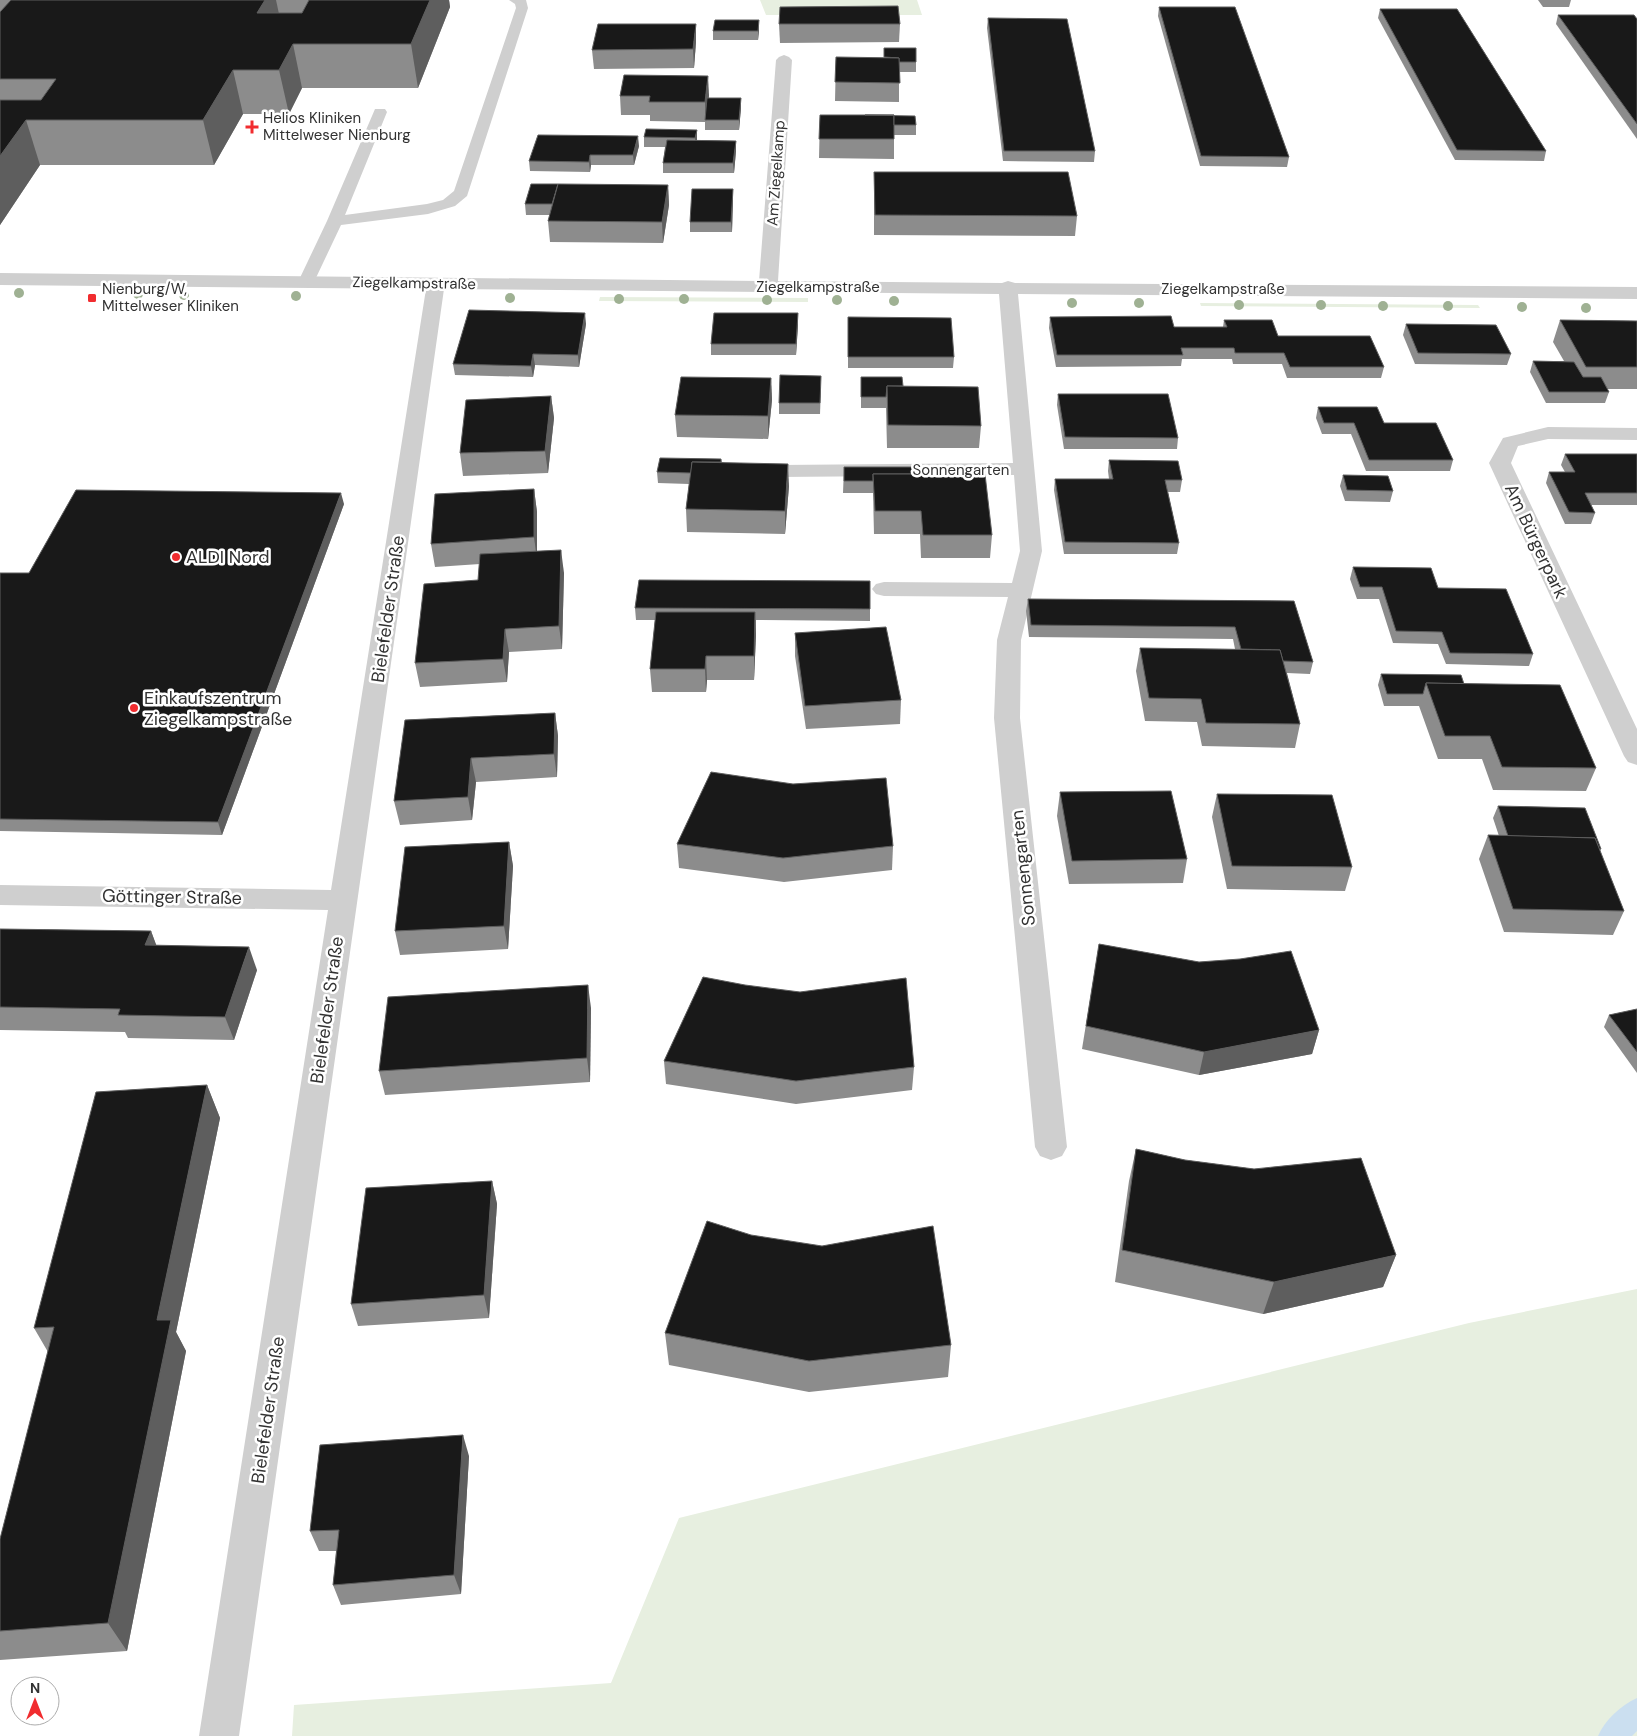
<svg xmlns="http://www.w3.org/2000/svg" width="1637" height="1736" font-family="'DM Sans',sans-serif">
<style>
.green{fill:#e7efe0}
.lines{fill:none;stroke-linecap:round;stroke-linejoin:round}
.stream{fill:#cbdff0;fill-rule:evenodd}
.service{fill:#cfcfcf;fill-rule:evenodd}
.minor{fill:#cfcfcf;fill-rule:evenodd}
.tree{fill:#9fb193}
.wall{fill:#8c8c8c}
.shaded-wall{fill:#5e5e5e}
.building{fill:#191919;stroke:#5e5e5e}
.poi-dot{fill:#f12c2f;stroke:#fff;stroke-width:2}
.labels{text-anchor:middle;dominant-baseline:central;stroke-width:5;stroke-linejoin:round;paint-order:stroke}
.far-poi-label{font-size:15px;fill:#323232;stroke:#fff;text-anchor:start}
.far-street-label{font-size:15px;fill:#323232;stroke:#fff}
.street-label{font-size:18px;fill:#323232;stroke:#fff}
.poi-label{font-size:18px;fill:#323232;stroke:#fff;text-anchor:start}
</style>
<rect width="100%" height="100%" fill="#fff"/>
<g class="green">
<polygon points="760,0 917,0 922,15 766,15"/>
<polygon points="600,297 808,298 808,302 599,301"/>
<polygon points="1200,303 1478,305 1480,308 1201,306"/>
<polygon points="1637,1289 1637,1736 292,1736 294,1705 611,1683 679,1518 1469,1323"/>
</g>
<g class="lines">
<path class="stream" d="M 1637,1698 L 1637,1731 L 1632,1736 L 1598,1736 C 1605,1720 1621,1705 1637,1698 Z"/>
<polygon class="service" points="509,0 526,0 528,8 467,196 455,206 428,214 341,225 314,282 312,286 300,286 298,282 327,221 375,109 385,109 387,112 345,215 427,204 443,200 454,191 516,8 515,4"/>
<g class="minor">
<polygon points="784,55 789,57 792,60 778,281 1002,283 1008,281 1015,283 1637,287 1637,299 1018,294 1042,551 1021,640 1020,718 1067,1147 1062,1156 1051,1160 1040,1156 1035,1147 994,718 997,640 1008,597 884,596 876,594 872,589 876,584 884,582 1012,583 1020,551 1014,475 779,477 771,476 768,471 771,466 779,465 1013,463 999,294 444,289 239,1736 199,1736 328,910 0,905 0,885 331,890 426,289 0,285 0,273 759,281 776,60 779,57"/>
<polygon points="1548,427 1637,428 1637,440 1548,439 1518,446 1511,463 1637,729 1637,765 1628,762 1624,756 1489,463 1503,438"/>
</g>
</g>
<g class="tree">
<circle cx="19" cy="293" r="5"/>
<circle cx="138" cy="294" r="5"/>
<circle cx="184" cy="295" r="5"/>
<circle cx="296" cy="296" r="5"/>
<circle cx="510" cy="298" r="5"/>
<circle cx="619" cy="299" r="5"/>
<circle cx="684" cy="299" r="5"/>
<circle cx="767" cy="300" r="5"/>
<circle cx="837" cy="300" r="5"/>
<circle cx="894" cy="301" r="5"/>
<circle cx="1072" cy="303" r="5"/>
<circle cx="1139" cy="303" r="5"/>
<circle cx="1239" cy="305" r="5"/>
<circle cx="1321" cy="305" r="5"/>
<circle cx="1383" cy="306" r="5"/>
<circle cx="1448" cy="306" r="5"/>
<circle cx="1522" cy="307" r="5"/>
<circle cx="1586" cy="308" r="5"/>
</g>
<g class="wall">
<polygon points="0,0 449,0 450,7 418,88 302,88 289,114 243,114 214,165 40,165 0,225"/>
<polygon points="1538,0 1571,0 1569,7 1543,7"/>
<polygon points="1159,7 1289,157 1287,167 1200,166 1158,16"/>
<polygon points="1380,9 1546,151 1544,161 1455,160 1378,18"/>
<polygon points="1558,15 1637,19 1637,139 1556,24"/>
<polygon points="988,18 1095,151 1094,162 1003,161 987,28"/>
<polygon points="779,24 900,24 899,42 780,43"/>
<polygon points="759,30 758,40 713,40 713,31"/>
<polygon points="696,42 694,68 594,69 592,50"/>
<polygon points="836,57 916,62 916,72 899,72 899,102 835,101"/>
<polygon points="709,95 709,98 741,98 741,108 739,130 705,130 705,122 650,121 650,115 621,115 620,96"/>
<polygon points="820,115 916,125 916,135 894,135 894,159 819,158"/>
<polygon points="697,130 697,140 736,141 736,151 734,173 663,173 663,163 665,147 644,147 644,137"/>
<polygon points="639,146 634,165 591,165 590,172 530,171 529,161"/>
<polygon points="874,172 1077,216 1075,236 874,235"/>
<polygon points="668,185 669,205 663,243 550,242 548,221 550,215 526,215 525,204"/>
<polygon points="733,189 733,199 732,232 690,232 690,222"/>
<polygon points="848,317 954,357 953,368 848,368"/>
<polygon points="1050,317 1174,327 1223,327 1224,320 1278,336 1384,367 1381,378 1287,378 1282,364 1233,364 1232,359 1182,359 1181,366 1056,367 1049,328"/>
<polygon points="1560,320 1637,321 1637,389 1607,389 1609,392 1605,403 1546,403 1530,372 1533,361 1564,361 1553,342"/>
<polygon points="586,324 579,367 535,365 533,377 455,375 453,364"/>
<polygon points="798,324 796,355 711,355 711,344"/>
<polygon points="1406,324 1511,354 1507,365 1415,364 1403,335"/>
<polygon points="861,377 903,386 981,426 979,448 887,448 886,408 861,408"/>
<polygon points="771,378 772,400 768,439 677,437 675,415"/>
<polygon points="821,387 820,414 779,414 779,403"/>
<polygon points="1058,394 1178,438 1177,449 1064,449 1057,405"/>
<polygon points="551,396 554,418 548,473 463,476 460,453"/>
<polygon points="1318,407 1384,423 1453,460 1450,471 1366,471 1351,434 1322,434 1316,418"/>
<polygon points="1565,454 1637,454 1637,505 1591,505 1595,513 1591,524 1565,524 1546,483 1549,472 1565,472 1561,465"/>
<polygon points="721,459 722,462 789,486 785,534 687,532 686,509 689,484 658,483 657,472"/>
<polygon points="1109,460 1182,480 1180,492 1168,492 1179,543 1177,554 1064,554 1054,490 1055,479 1109,479 1108,471"/>
<polygon points="844,467 913,474 992,535 990,558 921,558 920,534 874,534 873,493 843,493"/>
<polygon points="1343,475 1393,491 1390,502 1345,501 1340,486"/>
<polygon points="534,489 537,512 537,551 564,573 562,649 509,652 507,682 420,687 415,663 478,580 480,564 435,567 431,544"/>
<polygon points="344,504 222,835 0,831 0,573 29,573"/>
<polygon points="1353,567 1438,588 1533,654 1529,666 1446,664 1438,644 1393,643 1379,599 1357,599 1350,579"/>
<polygon points="1028,599 1294,601 1313,662 1310,674 1287,673 1300,724 1295,748 1202,746 1197,722 1145,721 1136,671 1140,648 1235,649 1233,639 1029,637 1026,611"/>
<polygon points="635,608 870,609 870,621 756,620 756,635 754,680 707,680 706,692 652,692 650,669 655,620 636,620"/>
<polygon points="795,633 901,700 900,724 806,729 795,656"/>
<polygon points="1381,674 1464,684 1596,768 1586,791 1493,790 1482,759 1438,759 1419,706 1384,706 1378,685"/>
<polygon points="555,713 558,736 557,777 476,782 472,820 400,825 394,801 405,720"/>
<polygon points="1060,792 1187,859 1183,883 1069,884 1057,816"/>
<polygon points="1217,794 1352,867 1345,891 1227,889 1212,817"/>
<polygon points="1498,806 1601,849 1600,851 1624,911 1613,935 1504,932 1479,859 1488,835 1499,836 1493,818"/>
<polygon points="509,842 513,866 508,949 400,955 395,931"/>
<polygon points="677,844 893,846 892,870 784,882 679,868"/>
<polygon points="0,929 151,931 156,945 257,970 234,1040 128,1038 125,1032 0,1030"/>
<polygon points="1099,944 1199,962 1319,1030 1312,1054 1199,1075 1082,1049"/>
<polygon points="591,1008 590,1082 385,1095 379,1071"/>
<polygon points="1637,1009 1637,1073 1604,1027 1609,1015"/>
<polygon points="664,1061 914,1067 912,1090 796,1104 666,1084"/>
<polygon points="207,1085 220,1118 176,1332 186,1351 127,1651 0,1660 0,1539 48,1352 34,1328"/>
<polygon points="1136,1149 1185,1160 1254,1169 1396,1255 1383,1287 1263,1314 1115,1282 1129,1181"/>
<polygon points="492,1181 497,1204 489,1318 358,1326 351,1304"/>
<polygon points="665,1333 951,1345 948,1377 809,1392 669,1365"/>
<polygon points="469,1456 461,1594 341,1605 333,1585 336,1551 319,1551 310,1531"/>
</g>
<g class="shaded-wall">
<polygon points="265,0 276,0 282,28 257,13"/>
<polygon points="430,0 449,0 450,7 418,88 411,44"/>
<polygon points="759,20 759,30 758,40 758,31"/>
<polygon points="696,24 696,42 694,68 693,49"/>
<polygon points="293,44 302,88 289,114 279,70"/>
<polygon points="233,70 243,114 214,165 203,120"/>
<polygon points="708,76 709,95 706,122 705,102"/>
<polygon points="741,98 741,108 739,130 739,120"/>
<polygon points="26,120 40,165 0,225 0,156"/>
<polygon points="697,130 697,140 696,148 695,138"/>
<polygon points="638,136 639,146 634,165 633,155"/>
<polygon points="736,141 736,151 734,173 733,163"/>
<polygon points="590,155 591,165 590,172 589,162"/>
<polygon points="668,185 669,205 663,243 662,222"/>
<polygon points="733,189 733,199 732,232 731,222"/>
<polygon points="585,313 586,324 579,367 578,355"/>
<polygon points="798,313 798,324 796,355 796,344"/>
<polygon points="533,354 535,365 533,377 531,366"/>
<polygon points="771,378 772,400 768,439 768,416"/>
<polygon points="551,396 554,418 548,473 545,451"/>
<polygon points="788,464 789,486 785,534 785,511"/>
<polygon points="534,489 537,512 537,560 534,537"/>
<polygon points="341,493 344,504 222,835 218,822"/>
<polygon points="561,550 564,573 562,649 559,626"/>
<polygon points="755,612 756,635 754,680 754,656"/>
<polygon points="505,629 509,652 507,682 503,659"/>
<polygon points="706,656 707,680 706,692 705,669"/>
<polygon points="555,713 558,736 557,777 554,754"/>
<polygon points="471,758 476,782 472,820 468,797"/>
<polygon points="509,842 513,866 508,949 504,926"/>
<polygon points="151,931 160,955 145,945"/>
<polygon points="249,947 257,970 234,1040 225,1017"/>
<polygon points="588,985 591,1008 590,1082 587,1058"/>
<polygon points="1319,1030 1312,1054 1199,1075 1204,1052"/>
<polygon points="207,1085 220,1118 176,1332 186,1351 127,1651 108,1623 157,1320"/>
<polygon points="492,1181 497,1204 489,1318 484,1295"/>
<polygon points="1396,1255 1383,1287 1263,1314 1274,1282"/>
<polygon points="463,1435 469,1456 461,1594 454,1575"/>
</g>
<g class="building">
<polygon points="11,0 265,0 257,13 302,13 309,0 430,0 411,44 293,44 279,70 233,70 203,120 26,120 0,156 0,100 41,100 56,79 0,79 0,12"/>
<polygon points="898,6 900,24 779,24 780,7"/>
<polygon points="1159,7 1235,7 1289,157 1201,156"/>
<polygon points="1380,9 1457,9 1546,151 1457,150"/>
<polygon points="1558,15 1634,15 1637,19 1637,124"/>
<polygon points="988,18 1067,19 1095,151 1004,151"/>
<polygon points="715,20 759,20 758,31 713,31"/>
<polygon points="598,24 696,24 693,49 592,50"/>
<polygon points="884,48 916,48 916,62 899,62 899,58 884,57"/>
<polygon points="836,57 899,58 900,83 835,82"/>
<polygon points="624,75 708,76 705,102 649,102 650,96 620,96"/>
<polygon points="707,98 741,98 739,120 705,120"/>
<polygon points="820,115 894,115 894,139 819,139"/>
<polygon points="865,115 915,116 916,125 894,125 894,115"/>
<polygon points="646,129 697,130 695,138 644,137"/>
<polygon points="538,135 638,136 633,155 590,155 589,162 529,161"/>
<polygon points="667,140 736,141 733,163 663,163"/>
<polygon points="874,172 1068,172 1077,216 875,215"/>
<polygon points="531,184 558,184 552,204 525,204"/>
<polygon points="558,184 668,185 662,222 548,221"/>
<polygon points="692,189 733,189 731,222 690,222"/>
<polygon points="469,310 585,313 578,355 533,354 531,366 453,364"/>
<polygon points="714,313 798,313 796,344 711,344"/>
<polygon points="1171,316 1174,327 1227,327 1224,320 1272,320 1278,336 1370,336 1384,367 1290,367 1284,353 1235,353 1234,348 1181,348 1183,355 1057,355 1050,317"/>
<polygon points="848,317 951,318 954,357 848,357"/>
<polygon points="1560,320 1637,321 1637,367 1586,367"/>
<polygon points="1406,324 1496,325 1511,354 1418,353"/>
<polygon points="1533,361 1574,362 1583,377 1601,377 1609,392 1549,392"/>
<polygon points="780,375 821,376 820,403 779,403"/>
<polygon points="681,377 771,378 768,416 675,415"/>
<polygon points="861,377 902,377 903,386 887,386 886,397 861,397"/>
<polygon points="887,386 978,387 981,426 888,425"/>
<polygon points="1058,394 1168,394 1178,438 1065,437"/>
<polygon points="551,396 545,451 460,453 466,400"/>
<polygon points="1318,407 1377,407 1384,423 1436,423 1453,460 1369,460 1354,423 1324,423"/>
<polygon points="1565,454 1637,454 1637,493 1585,493 1595,513 1569,512 1549,472 1575,472"/>
<polygon points="660,458 721,459 721,462 692,462 691,473 657,472"/>
<polygon points="1109,460 1178,461 1182,480 1165,480 1179,543 1065,542 1055,479 1113,479"/>
<polygon points="692,462 788,464 785,511 686,509"/>
<polygon points="844,467 913,467 913,474 873,474 873,481 844,481"/>
<polygon points="873,474 985,474 992,535 923,535 921,511 875,511"/>
<polygon points="1343,475 1388,476 1393,491 1347,490"/>
<polygon points="534,489 534,537 431,544 435,494"/>
<polygon points="76,490 341,493 218,822 0,819 0,573 29,573"/>
<polygon points="561,550 559,626 505,629 503,659 415,663 424,584 478,580 480,554"/>
<polygon points="1353,567 1431,568 1438,588 1506,589 1533,654 1450,653 1442,632 1396,631 1382,587 1360,587"/>
<polygon points="639,580 870,581 870,609 635,608"/>
<polygon points="1028,599 1294,601 1313,662 1283,661 1280,650 1241,649 1235,627 1031,625"/>
<polygon points="656,612 755,612 754,656 706,656 705,669 650,669"/>
<polygon points="886,627 901,700 805,706 795,633"/>
<polygon points="1140,648 1280,650 1300,724 1206,723 1201,699 1149,698"/>
<polygon points="1381,674 1461,675 1464,684 1426,683 1423,694 1387,694"/>
<polygon points="1426,683 1560,685 1596,768 1502,767 1490,736 1445,736"/>
<polygon points="555,713 554,754 471,758 468,797 394,801 405,720"/>
<polygon points="711,772 793,784 886,778 893,846 783,858 677,844"/>
<polygon points="1171,791 1187,859 1072,861 1060,792"/>
<polygon points="1217,794 1332,795 1352,867 1232,866"/>
<polygon points="1498,806 1585,808 1601,849 1599,849 1595,838 1508,836"/>
<polygon points="1488,835 1595,838 1624,911 1513,909"/>
<polygon points="509,842 504,926 395,931 405,847"/>
<polygon points="0,929 151,931 145,945 249,947 225,1017 118,1015 120,1009 0,1007"/>
<polygon points="1099,944 1199,962 1240,959 1291,951 1319,1030 1204,1052 1086,1026"/>
<polygon points="703,977 745,985 800,992 906,978 914,1067 796,1081 664,1061"/>
<polygon points="588,985 587,1058 379,1071 388,997"/>
<polygon points="1637,1009 1637,1052 1609,1015"/>
<polygon points="207,1085 157,1320 171,1320 108,1623 0,1631 0,1539 54,1327 34,1328 96,1092"/>
<polygon points="1136,1149 1185,1160 1254,1169 1361,1158 1396,1255 1274,1282 1122,1250"/>
<polygon points="492,1181 484,1295 351,1304 366,1188"/>
<polygon points="707,1221 751,1235 822,1246 933,1226 951,1345 809,1361 665,1333"/>
<polygon points="463,1435 454,1575 333,1585 339,1530 310,1531 320,1445"/>
</g>
<g class="poi-dot">
<path d="M249.5 119.5h5v5h5v5h-5v5h-5v-5h-5v-5h5z"/>
<rect x="87" y="293" width="10" height="10" rx="2.5"/>
<circle cx="176" cy="557" r="5"/>
<circle cx="134" cy="708" r="5"/>
</g>
<g class="labels">
<g class="far-poi-label">
<text x="263" y="118">Helios Kliniken<tspan x="263" dy="17">Mittelweser Nienburg</tspan></text>
<text x="102" y="289">Nienburg/W,<tspan x="102" dy="17">Mittelweser Kliniken</tspan></text>
</g>
<g class="far-street-label">
<text transform="translate(776 173) rotate(-86)">Am Ziegelkamp</text>
<text transform="translate(414 283) rotate(1)">Ziegelkampstraße</text>
<text x="818" y="287">Ziegelkampstraße</text>
<text x="1223" y="289">Ziegelkampstraße</text>
<text x="961" y="470">Sonnengarten</text>
</g>
<g class="street-label">
<text transform="translate(1536 541) rotate(65)">Am Bürgerpark</text>
<text transform="translate(388 609) rotate(-82)">Bielefelder Straße</text>
<text transform="translate(1023 868) rotate(-96)">Sonnengarten</text>
<text transform="translate(172 897) rotate(1)">Göttinger Straße</text>
<text transform="translate(327 1010) rotate(-82)">Bielefelder Straße</text>
<text transform="translate(268 1410) rotate(-82)">Bielefelder Straße</text>
</g>
<g class="poi-label">
<text x="186" y="557">ALDI Nord</text>
<text x="144" y="698">Einkaufszentrum<tspan x="144" dy="21">Ziegelkampstraße</tspan></text>
</g>
</g>
<g transform="translate(35 1701)"><circle r="24" fill="#ffffff" stroke="#adadad"/>
<path d="M0-4L9 19L0 12L-9 19Z" fill="#f12c2f"/>
<text y="-8" font-size="14" font-weight="bold" text-anchor="middle" fill="#323232">N</text>
</g>
</svg>
